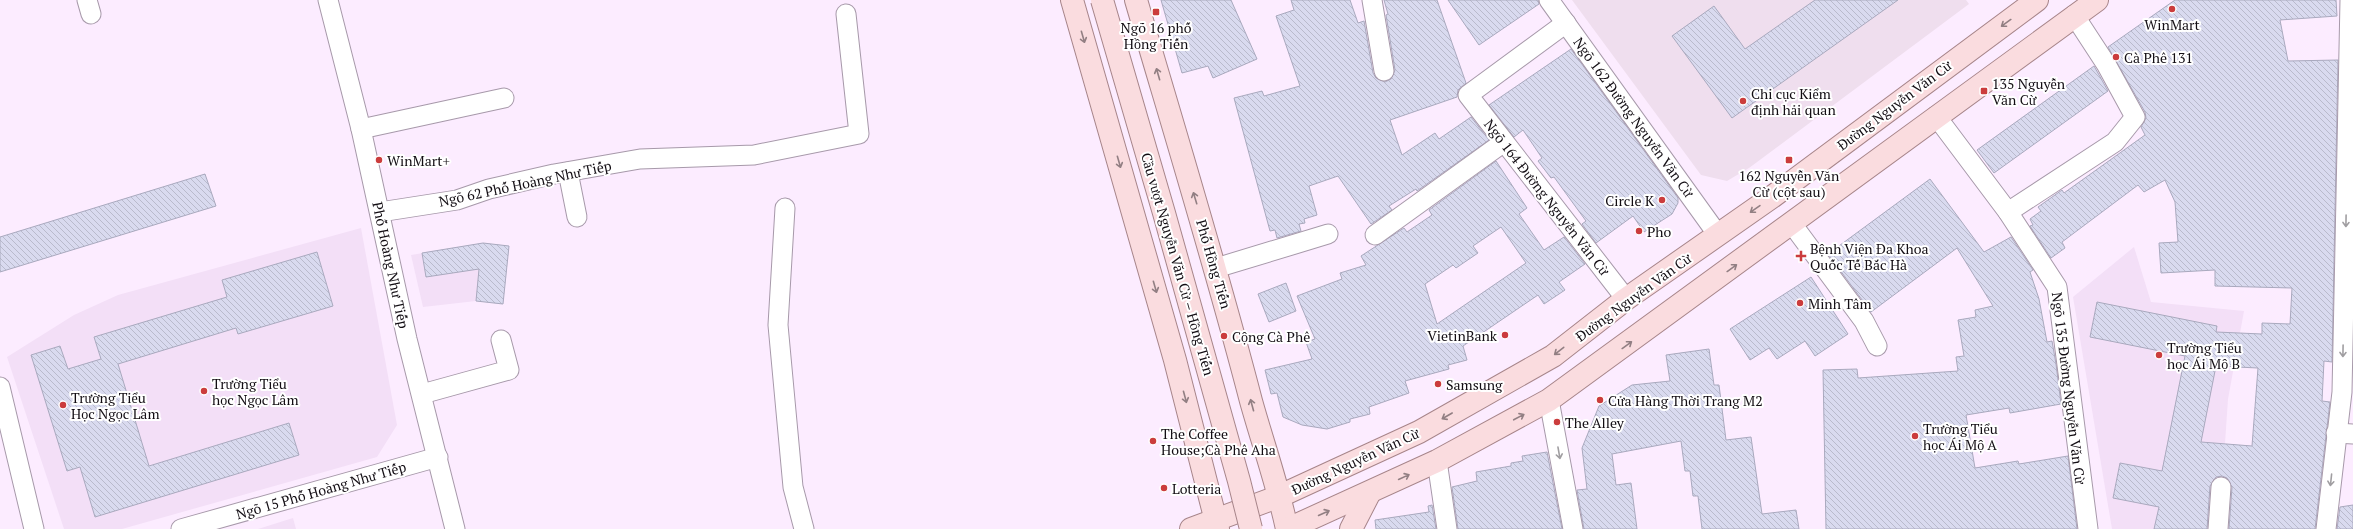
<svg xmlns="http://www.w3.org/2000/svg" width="2353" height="529" font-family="'PT Serif',serif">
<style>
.commercial{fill:#efdeee}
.built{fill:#f3dff7}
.building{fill:url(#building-back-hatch);stroke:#a9a9be;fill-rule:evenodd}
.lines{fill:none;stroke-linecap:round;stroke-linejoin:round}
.minor-casing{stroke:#a799aa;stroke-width:21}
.major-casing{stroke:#a7858a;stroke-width:24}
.minor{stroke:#fff;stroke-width:19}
.major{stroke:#fadcdf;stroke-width:22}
.major-bridge-casing{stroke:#a7858a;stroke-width:24;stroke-linecap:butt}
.major-bridge{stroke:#fadcdf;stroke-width:22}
.oneway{stroke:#927f83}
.oneway2{stroke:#a09ea1}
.poi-dot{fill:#cb3c3c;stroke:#fff;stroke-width:1.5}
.labels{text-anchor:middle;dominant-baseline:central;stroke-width:4;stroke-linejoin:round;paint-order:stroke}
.poi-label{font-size:14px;fill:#120d13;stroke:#fff;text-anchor:start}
.street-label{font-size:14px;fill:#120d13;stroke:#fff}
</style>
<defs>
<pattern id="building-back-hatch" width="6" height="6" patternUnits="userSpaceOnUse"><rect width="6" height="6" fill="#d9daef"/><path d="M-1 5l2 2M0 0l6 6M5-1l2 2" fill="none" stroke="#b9bacc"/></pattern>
</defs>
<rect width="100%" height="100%" fill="#fcecff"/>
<polygon class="commercial" points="1572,0 1966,0 1969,4 1749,168 1727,181 1701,175"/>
<g class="built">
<polygon points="361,228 397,425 377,457 122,529 64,529 7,357 74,315 118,295"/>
<polygon points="483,243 509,246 503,304 476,301 423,307 411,255"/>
<polygon points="2134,247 2151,302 2244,311 2228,399 2223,473 2215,529 2112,529 2073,297"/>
<polygon points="293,518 296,529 258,529"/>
</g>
<g class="building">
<polygon points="1161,0 1231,0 1257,59 1213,78 1208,66 1182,73"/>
<polygon points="1291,0 1350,0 1358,23 1364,21 1373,73 1376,78 1385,82 1391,79 1395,70 1386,15 1388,14 1384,0 1437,0 1466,83 1458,90 1457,97 1390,120 1402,155 1435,133 1439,139 1471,117 1489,140 1417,191 1416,189 1389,206 1392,210 1371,224 1338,176 1309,186 1317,215 1304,219 1305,223 1299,224 1301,231 1277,238 1275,230 1270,231 1234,98 1262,91 1264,96 1300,86 1276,16 1294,10"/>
<polygon points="1448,0 1538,0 1539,4 1479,45"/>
<polygon points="1815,0 1898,0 1732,118 1672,36 1714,6 1745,49"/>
<path d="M 2175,0 L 2336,0 L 2337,16 L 2280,20 L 2288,61 L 2338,60 L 2332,362 L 2324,361 L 2322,401 L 2330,402 L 2315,529 L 2229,529 L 2232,487 L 2227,478 L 2222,476 L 2216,477 L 2210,486 L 2207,529 L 2154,529 L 2159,507 L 2113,498 L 2120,463 L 2162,471 L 2185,356 L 2090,337 L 2097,302 L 2217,326 L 2216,332 L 2262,334 L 2262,323 L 2290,324 L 2292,288 L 2215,286 L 2215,270 L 2161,273 L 2159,243 L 2178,242 L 2175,202 L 2165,180 L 2144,192 L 2138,185 L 2062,242 L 2065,248 L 2051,258 L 2030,226 L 2033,225 L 2030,219 L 2041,211 L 2038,207 L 2062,190 L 2064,193 L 2145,135 L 2141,127 L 2146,118 L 2145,112 L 2108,47 ZM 2216,366 L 2258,368 L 2252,446 L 2201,442 Z"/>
<polygon points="1571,49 1678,198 1678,203 1672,214 1644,232 1633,216 1596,243 1582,224 1586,221 1554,177 1551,178 1538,161 1542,158 1523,130 1514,137 1489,105"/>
<polygon points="2094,66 2108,91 1994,173 1977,150"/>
<path d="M 1496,161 L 1527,208 L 1519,214 L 1544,250 L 1564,237 L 1585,264 L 1559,282 L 1565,290 L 1544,304 L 1538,295 L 1463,346 L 1467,360 L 1448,365 L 1449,369 L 1405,381 L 1409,393 L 1369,407 L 1370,414 L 1350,419 L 1350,422 L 1327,429 L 1302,425 L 1283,417 L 1277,393 L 1271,394 L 1265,370 L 1312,359 L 1306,342 L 1315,339 L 1297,296 L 1342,279 L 1340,273 L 1366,265 L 1361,256 L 1404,228 L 1407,232 L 1432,215 L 1429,210 ZM 1501,227 L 1526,263 L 1437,324 L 1425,284 L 1453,265 L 1456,268 L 1478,253 L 1473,246 Z"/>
<polygon points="205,174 216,206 0,272 0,237"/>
<polygon points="1930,179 1984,252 2011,237 2033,270 2030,272 2039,299 2047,342 2052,341 2056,364 2061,404 2010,413 2009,408 1966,415 1975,468 2018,461 2019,464 2068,456 2077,529 1826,529 1823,370 1857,369 1858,378 1958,371 1956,357 1964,356 1958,320 1976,317 1975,310 1993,306 1957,248 1871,312 1828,254"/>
<polygon points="483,243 509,246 503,304 476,301 479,269 426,277 422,253"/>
<polygon points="317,252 333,306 238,334 236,328 118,364 149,466 289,423 299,455 95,517 80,467 67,471 31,355 60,346 68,369 101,359 94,337 227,297 222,280"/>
<polygon points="1811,277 1848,334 1815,356 1805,341 1777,359 1769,348 1750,360 1730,329"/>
<polygon points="1286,283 1296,311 1269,322 1258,294"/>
<polygon points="1709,349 1714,385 1719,385 1726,440 1751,437 1762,514 1796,510 1799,529 1702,529 1698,496 1693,496 1690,471 1685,471 1681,441 1612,454 1616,485 1631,483 1637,529 1584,529 1577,490 1587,489 1582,448 1599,406 1632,385 1670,381 1666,355"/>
<polygon points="1547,452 1562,529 1458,529 1452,487 1477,481 1476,472 1511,466 1511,463 1523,461 1522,456"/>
<polygon points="1432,505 1436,529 1376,529 1375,520 1429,512 1428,506"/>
<polygon points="2353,505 2353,529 2337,529 2340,507"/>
</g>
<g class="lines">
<defs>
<g id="minor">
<polyline points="87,0 91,14"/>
<polyline points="328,0 361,129 407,339 455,529"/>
<polyline points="1372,0 1384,71"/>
<polyline points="1549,0 1718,235"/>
<polyline points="1566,23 1468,95 1626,299"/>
<polyline points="1936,116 2008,212 2057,287 2088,529"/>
<polyline points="361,129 504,98"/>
<polyline points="568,172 577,217"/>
<polyline points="785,208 778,325 793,487 804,529"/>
<polyline points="380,212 457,200 489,189 554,174 640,159 754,155 859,134 846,14"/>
<polyline points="2008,212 2115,142 2135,117 2106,64 2074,15"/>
<polyline points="1792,224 1864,321 1877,346"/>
<polyline points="1375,235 1504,142"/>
<polyline points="1216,268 1328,234"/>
<polyline points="0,387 34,529"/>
<polyline points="422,394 509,370 501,340"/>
<polyline points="1549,400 1573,529"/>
<polyline points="2336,433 2353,434"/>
<polyline points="1437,461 1447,529"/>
<polyline points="181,529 438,457"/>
<polyline points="2218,529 2221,487"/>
<polyline points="2326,529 2342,392 2350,0"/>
</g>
<g id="major">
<polyline points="1072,0 1175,360 1218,529"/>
<path d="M 1136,0 C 1175,133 1216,266 1251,401 C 1263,444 1278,486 1287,529"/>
<polyline points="1191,529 1280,496 1419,432 1553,356 1626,299 1772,197 2037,0"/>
<polyline points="1288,529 1437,461 1549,400 2097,0"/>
<polyline points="1351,529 1369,494"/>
</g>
</defs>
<use href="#minor" class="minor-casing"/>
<use href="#major" class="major-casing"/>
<use href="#minor" class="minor"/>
<use href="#major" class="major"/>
<defs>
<polyline id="major-bridge" points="1102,0 1164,213 1239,481 1251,529"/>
</defs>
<use href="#major-bridge" class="major-bridge-casing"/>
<use href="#major-bridge" class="major-bridge"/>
</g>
<defs><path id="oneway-shaft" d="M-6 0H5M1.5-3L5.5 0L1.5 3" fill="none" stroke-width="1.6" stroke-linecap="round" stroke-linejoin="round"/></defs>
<g class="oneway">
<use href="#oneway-shaft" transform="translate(2006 23) rotate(144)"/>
<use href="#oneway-shaft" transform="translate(1083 37) rotate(74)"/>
<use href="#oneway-shaft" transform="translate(1158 74) rotate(-106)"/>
<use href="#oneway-shaft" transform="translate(1119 162) rotate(74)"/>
<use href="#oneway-shaft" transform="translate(1195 198) rotate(-107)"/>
<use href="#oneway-shaft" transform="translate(1755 209) rotate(145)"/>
<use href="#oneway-shaft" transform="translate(1732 268) rotate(-36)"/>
<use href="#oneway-shaft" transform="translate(1155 287) rotate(74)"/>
<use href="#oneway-shaft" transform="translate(1627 345) rotate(-36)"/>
<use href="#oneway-shaft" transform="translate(1559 351) rotate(142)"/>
<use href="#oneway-shaft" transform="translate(1185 397) rotate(75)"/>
<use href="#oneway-shaft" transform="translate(1252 405) rotate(-105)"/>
<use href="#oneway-shaft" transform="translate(1447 416) rotate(150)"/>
<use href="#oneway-shaft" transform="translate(1519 417) rotate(-28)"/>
<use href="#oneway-shaft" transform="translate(1404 477) rotate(-25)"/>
<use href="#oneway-shaft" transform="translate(1324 513) rotate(-24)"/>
</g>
<g class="oneway2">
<use href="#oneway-shaft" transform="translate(2346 221) rotate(91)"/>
<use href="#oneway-shaft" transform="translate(2343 351) rotate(91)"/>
<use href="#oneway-shaft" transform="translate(1559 453) rotate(80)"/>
<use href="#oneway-shaft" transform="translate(2331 480) rotate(96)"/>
</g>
<g class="poi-dot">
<circle cx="2172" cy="9" r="4"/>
<rect x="1152" y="8" width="8" height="8" rx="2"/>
<circle cx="2116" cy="57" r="4"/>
<rect x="1980" y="87" width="8" height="8" rx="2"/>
<circle cx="1743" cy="101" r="4"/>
<circle cx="379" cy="160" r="4"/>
<rect x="1785" y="156" width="8" height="8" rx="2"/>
<circle cx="1662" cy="200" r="4"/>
<circle cx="1639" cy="231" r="4"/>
<path d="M1799 250h4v4h4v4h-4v4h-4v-4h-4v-4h4z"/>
<circle cx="1800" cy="303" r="4"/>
<circle cx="1505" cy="335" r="4"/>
<circle cx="1224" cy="336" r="4"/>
<circle cx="2159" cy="355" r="4"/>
<circle cx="1438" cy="384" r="4"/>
<circle cx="204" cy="391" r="4"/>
<circle cx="1600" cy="400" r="4"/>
<circle cx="63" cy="405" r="4"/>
<circle cx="1557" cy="422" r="4"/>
<circle cx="1915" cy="436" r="4"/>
<circle cx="1153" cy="441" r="4"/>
<circle cx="1164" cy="488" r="4"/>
</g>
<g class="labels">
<g class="poi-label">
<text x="2172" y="24" text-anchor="middle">WinMart</text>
<text x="1156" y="27" text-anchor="middle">Ngõ 16 phố<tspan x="1156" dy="16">Hồng Tiến</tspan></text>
<text x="2124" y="57">Cà Phê 131</text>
<text x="1992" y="83">135 Nguyễn<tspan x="1992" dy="16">Văn Cừ</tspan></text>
<text x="1751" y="93">Chi cục Kiểm<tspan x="1751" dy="16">định hải quan</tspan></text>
<text x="387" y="160">WinMart+</text>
<text x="1789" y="175" text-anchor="middle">162 Nguyễn Văn<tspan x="1789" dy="16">Cừ (cột sau)</tspan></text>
<text x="1654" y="200" text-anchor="end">Circle K</text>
<text x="1647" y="231">Pho</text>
<text x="1810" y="248">Bệnh Viện Đa Khoa<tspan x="1810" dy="16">Quốc Tế Bắc Hà</tspan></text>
<text x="1808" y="303">Minh Tâm</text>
<text x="1497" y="335" text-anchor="end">VietinBank</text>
<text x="1232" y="336">Cộng Cà Phê</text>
<text x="2167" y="347">Trường Tiểu<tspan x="2167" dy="16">học Ái Mộ B</tspan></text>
<text x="212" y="383">Trường Tiểu<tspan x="212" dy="16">học Ngọc Lâm</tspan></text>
<text x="1446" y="384">Samsung</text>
<text x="71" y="397">Trường Tiểu<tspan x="71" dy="16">Học Ngọc Lâm</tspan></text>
<text x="1608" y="400">Cửa Hàng Thời Trang M2</text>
<text x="1565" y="422">The Alley</text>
<text x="1923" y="428">Trường Tiểu<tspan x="1923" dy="16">học Ái Mộ A</tspan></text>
<text x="1161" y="433">The Coffee<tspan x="1161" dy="16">House;Cà Phê Aha</tspan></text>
<text x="1172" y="488">Lotteria</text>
</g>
<g class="street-label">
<text transform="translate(1894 105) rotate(-37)">Đường Nguyễn Văn Cừ</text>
<text transform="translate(1634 117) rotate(54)">Ngõ 162 Đường Nguyễn Văn Cừ</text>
<text transform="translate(525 183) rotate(-12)">Ngõ 62 Phố Hoàng Như Tiếp</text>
<text transform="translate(1547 197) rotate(52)">Ngõ 164 Đường Nguyễn Văn Cừ</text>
<text transform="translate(1178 264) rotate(74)">Cầu vượt Nguyễn Văn Cừ – Hồng Tiến</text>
<text transform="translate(1214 264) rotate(74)">Phố Hồng Tiến</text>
<text transform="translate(391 265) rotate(78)">Phố Hoàng Như Tiếp</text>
<text transform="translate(1633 297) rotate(-36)">Đường Nguyễn Văn Cừ</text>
<text transform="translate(2069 388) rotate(83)">Ngõ 135 Đường Nguyễn Văn Cừ</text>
<text transform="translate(1355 461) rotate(-25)">Đường Nguyễn Văn Cừ</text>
<text transform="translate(321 490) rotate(-16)">Ngõ 15 Phố Hoàng Như Tiếp</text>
</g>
</g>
</svg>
